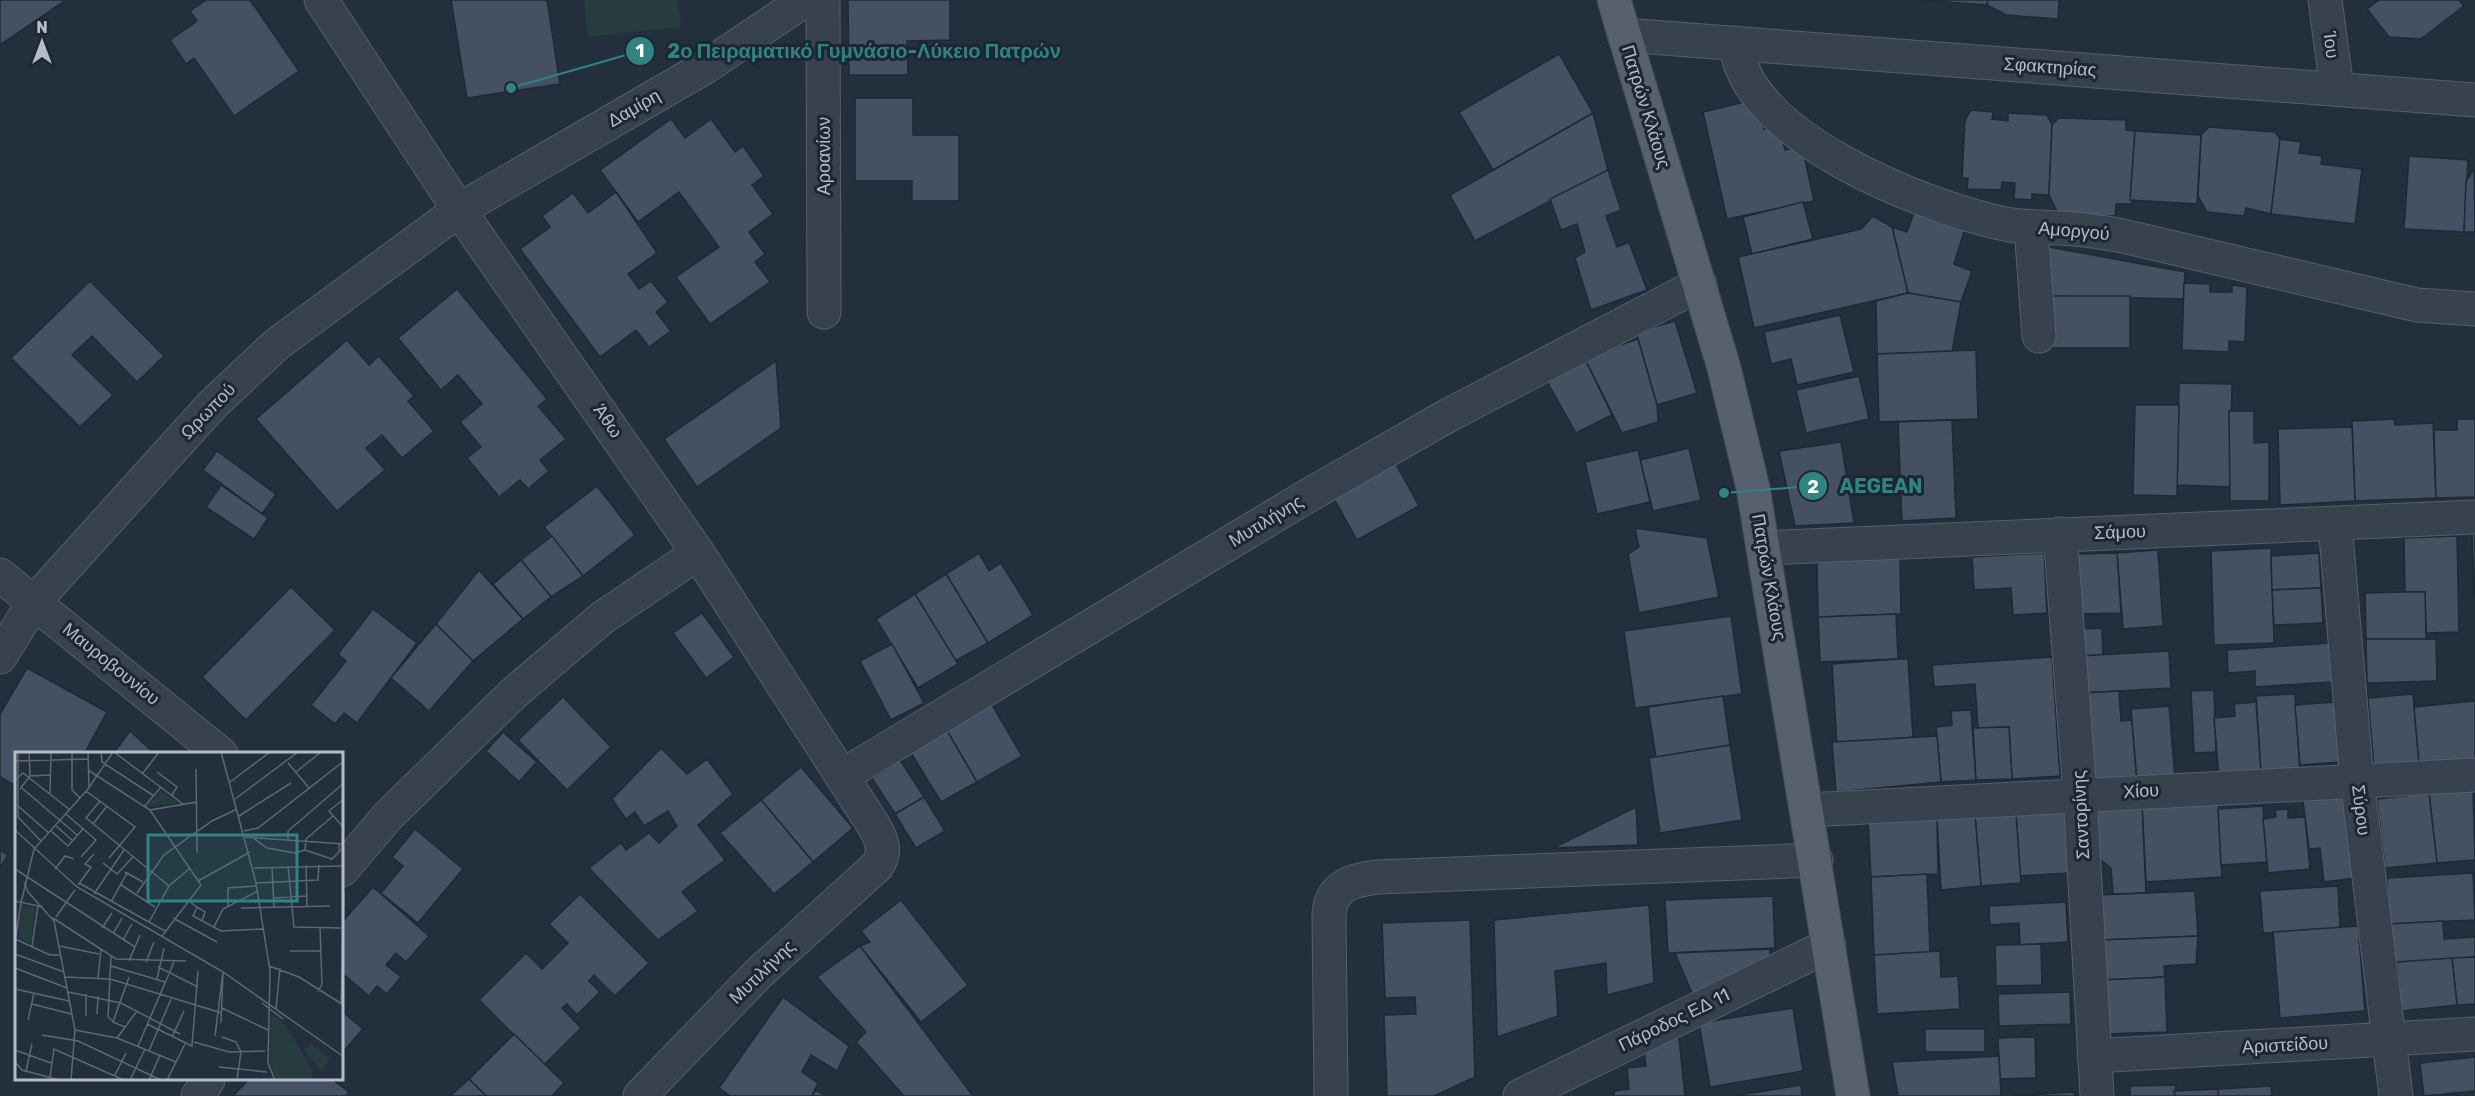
<svg xmlns="http://www.w3.org/2000/svg" width="2475" height="1096" font-family="Rubik,sans-serif">
<style>
.green{fill:#263c3f}
.building{fill:#455162;stroke:#1f2835;stroke-width:1.5}
.lines{fill:none;stroke-linecap:round;stroke-linejoin:round}
.minor-casing{stroke:#565f6c;stroke-width:35}
.major-casing{stroke:#414a57;stroke-width:35}
.minor{stroke:#38414e;stroke-width:33}
.major{stroke:#56606e;stroke-width:33}
.labels{text-anchor:middle;dominant-baseline:central;stroke-width:6;stroke-linejoin:round;paint-order:stroke}
.street-label{font-size:18px;fill:#b4bcc9;stroke:#1d2633}
.inset-road{fill:none;stroke:#5e6776;stroke-width:1.5}
.view{fill:#308480;fill-opacity:0.15;stroke:#308480;stroke-width:3}
.inset-edge{fill:none;stroke:#b4bcc9;stroke-width:3}
.leader{fill:none;stroke:#308480;stroke-width:2}
.callout-dot{fill:#308480;stroke:#1d2633;stroke-width:2}
.mark-label{font-size:18px;text-anchor:middle;font-weight:bold;fill:#fff}
.callout-label{font-size:20px;text-anchor:middle;font-weight:bold;fill:#308480;stroke:#1d2633;stroke-width:6;stroke-linejoin:round;paint-order:stroke}
</style>
<rect width="100%" height="100%" fill="#242f3e"/>
<polygon class="green" points="584,0 678,0 681,27 588,37"/>
<g class="building">
<polygon points="0,0 66,0 0,45"/>
<polygon points="206,0 250,0 299,71 234,116 194,58 186,64 170,40 197,21 190,11"/>
<polygon points="451,0 547,0 560,84 467,98"/>
<polygon points="848,0 950,0 950,40 907,41 908,75 849,75"/>
<polygon points="1918,0 1988,0 1987,5"/>
<polygon points="1988,0 2059,0 2058,19 2006,15 1987,5"/>
<polygon points="2379,0 2459,0 2464,6 2421,39 2389,37 2367,9"/>
<polygon points="1559,54 1593,113 1493,170 1459,112"/>
<polygon points="855,98 913,98 913,135 959,135 959,201 912,201 912,181 855,181"/>
<polygon points="1757,99 1764,129 1780,130 1785,150 1802,146 1814,201 1727,219 1703,112"/>
<polygon points="1971,110 1993,112 1992,119 2008,121 2008,113 2047,115 2052,125 2049,195 2032,194 2032,200 2014,199 2015,183 2002,182 2001,190 1967,189 1968,178 1962,178 1965,120"/>
<polygon points="1593,113 1608,170 1475,241 1450,195"/>
<polygon points="2059,118 2126,120 2126,130 2135,131 2132,204 2116,204 2115,216 2059,215 2049,195 2052,125"/>
<polygon points="671,119 685,138 711,119 735,152 743,146 764,176 752,185 773,214 749,232 765,254 755,262 770,282 710,324 676,277 719,247 679,192 638,222 600,170"/>
<polygon points="2209,127 2275,132 2280,139 2271,214 2246,208 2244,216 2207,212 2198,196 2201,135"/>
<polygon points="2135,131 2201,135 2197,204 2130,200"/>
<polygon points="2280,139 2301,142 2299,153 2322,156 2321,164 2362,169 2355,224 2271,214"/>
<polygon points="2409,156 2468,160 2464,232 2404,229"/>
<polygon points="2474,169 2475,232 2464,232 2466,181"/>
<polygon points="1608,170 1621,210 1606,216 1617,247 1629,242 1647,290 1591,310 1575,258 1585,252 1577,224 1561,230 1550,199"/>
<polygon points="616,192 657,253 628,274 639,289 651,281 668,302 656,312 671,331 649,347 636,330 600,357 520,249 550,227 542,216 573,193 588,213"/>
<polygon points="1803,202 1813,239 1752,254 1743,217"/>
<polygon points="1916,207 1967,222 1954,264 1972,271 1961,302 1908,293 1892,227 1907,232"/>
<polygon points="1873,216 1892,227 1908,293 1754,328 1738,257 1861,229"/>
<polygon points="2049,247 2185,272 2184,299 2052,296"/>
<polygon points="90,281 164,356 137,382 92,336 72,355 113,395 80,427 11,358"/>
<polygon points="2184,283 2210,284 2210,292 2232,292 2232,285 2247,287 2245,342 2229,341 2229,352 2182,350"/>
<polygon points="457,289 547,399 538,406 566,439 540,460 549,471 528,489 520,480 499,497 467,458 481,447 460,422 482,404 458,375 441,390 398,338"/>
<polygon points="1908,293 1961,302 1952,352 1877,354 1876,301"/>
<rect x="2052" y="296" width="78" height="52"/>
<polygon points="1840,315 1854,372 1797,385 1791,359 1771,364 1764,332"/>
<polygon points="1675,321 1697,393 1657,405 1636,332"/>
<polygon points="1638,339 1657,405 1658,422 1622,433 1584,357"/>
<polygon points="347,340 369,365 379,356 414,396 408,401 434,431 402,458 382,435 366,448 385,470 337,511 256,419"/>
<polygon points="1976,350 1978,419 1879,422 1877,354"/>
<polygon points="1584,357 1612,415 1576,433 1545,378"/>
<polygon points="776,361 781,428 697,487 664,439"/>
<polygon points="1859,376 1869,419 1806,433 1796,390"/>
<polygon points="2179,383 2232,384 2230,487 2177,485"/>
<polygon points="2135,405 2179,405 2177,496 2133,495"/>
<polygon points="2229,411 2254,411 2254,443 2269,442 2269,501 2230,501"/>
<polygon points="2394,419 2395,425 2433,423 2436,498 2355,501 2352,421"/>
<polygon points="2457,419 2475,419 2475,497 2436,498 2434,430 2457,430"/>
<polygon points="1952,420 1956,518 1902,521 1898,422"/>
<polygon points="2352,427 2355,501 2280,505 2278,429"/>
<polygon points="1841,442 1854,523 1795,526 1779,451"/>
<polygon points="1689,448 1701,500 1653,511 1640,460"/>
<polygon points="1638,450 1650,502 1597,514 1585,462"/>
<polygon points="217,451 276,494 262,514 203,470"/>
<polygon points="1393,459 1419,506 1357,540 1331,493"/>
<polygon points="221,485 268,518 254,539 206,507"/>
<polygon points="597,486 635,535 583,576 544,527"/>
<polygon points="1635,528 1707,538 1719,597 1639,613 1628,554 1639,547"/>
<polygon points="2472,534 2475,534 2475,597 2474,597"/>
<polygon points="552,536 583,576 551,597 521,560"/>
<polygon points="2457,536 2459,632 2426,633 2425,592 2405,592 2404,538"/>
<polygon points="2271,548 2274,643 2214,645 2211,551"/>
<polygon points="2158,550 2163,626 2123,629 2117,553"/>
<polygon points="979,553 989,571 1001,563 1033,615 988,643 946,574"/>
<polygon points="2044,553 2047,613 2013,615 2011,588 1974,590 1972,557"/>
<polygon points="2117,553 2121,613 2079,614 2077,554"/>
<polygon points="2319,553 2321,588 2272,590 2271,556"/>
<polygon points="1900,557 1901,614 1818,617 1817,559"/>
<polygon points="521,560 551,597 523,619 493,584"/>
<polygon points="479,570 523,619 473,661 436,624"/>
<polygon points="946,574 988,643 955,661 915,594"/>
<polygon points="291,587 335,630 246,720 202,677"/>
<polygon points="2321,588 2323,623 2274,625 2272,590"/>
<polygon points="2405,592 2425,592 2426,639 2366,639 2365,593"/>
<polygon points="915,594 958,664 918,688 876,619"/>
<polygon points="373,609 417,643 357,723 344,713 335,724 311,705 346,661 338,654"/>
<polygon points="702,613 734,657 706,678 673,633"/>
<polygon points="1896,614 1898,659 1820,662 1818,617"/>
<polygon points="1731,616 1742,694 1635,708 1624,631"/>
<polygon points="436,624 473,661 429,711 391,678"/>
<polygon points="2102,628 2103,655 2083,656 2082,629"/>
<polygon points="2366,639 2436,639 2437,681 2367,683"/>
<polygon points="2330,643 2332,682 2255,687 2255,671 2228,673 2227,650"/>
<polygon points="892,644 924,703 891,720 860,661"/>
<polygon points="2169,651 2171,688 2082,693 2079,656"/>
<polygon points="2052,657 2060,776 2012,779 2009,727 1978,728 1975,684 1934,687 1932,665"/>
<polygon points="1898,659 1908,659 1913,737 1837,744 1832,664"/>
<polygon points="27,668 107,712 84,754 16,754 16,786 0,777 0,714"/>
<polygon points="2214,690 2216,752 2194,753 2191,691"/>
<polygon points="2119,691 2121,721 2132,720 2137,781 2087,785 2082,693"/>
<polygon points="2295,694 2300,772 2261,774 2256,696"/>
<polygon points="2413,694 2419,763 2374,767 2368,698"/>
<polygon points="1723,696 1730,745 1656,757 1648,707"/>
<polygon points="563,697 611,747 567,790 518,740"/>
<polygon points="2475,701 2475,761 2419,763 2414,707"/>
<polygon points="2256,702 2261,774 2219,778 2214,718 2235,716 2234,704"/>
<polygon points="2336,702 2341,762 2300,765 2295,705"/>
<polygon points="991,703 1022,756 977,782 946,729"/>
<polygon points="2169,706 2175,778 2137,781 2131,709"/>
<polygon points="1971,710 1976,780 1941,782 1936,727 1952,725 1951,711"/>
<polygon points="2009,727 2012,779 1976,780 1973,728"/>
<polygon points="946,729 977,782 941,802 910,751"/>
<polygon points="130,731 155,754 113,754"/>
<polygon points="503,732 537,762 519,782 486,751"/>
<polygon points="1937,736 1941,782 1836,792 1832,742"/>
<polygon points="1730,745 1742,820 1660,833 1649,758"/>
<polygon points="661,748 687,774 707,759 733,794 698,825 725,860 682,892 698,911 658,940 589,868 621,843 626,850 649,833 659,843 677,826 668,811 644,826 635,812 626,819 612,799"/>
<polygon points="900,760 924,797 895,814 872,778"/>
<polygon points="801,767 853,828 813,862 761,800"/>
<polygon points="2473,789 2475,860 2437,863 2429,793"/>
<polygon points="2429,793 2437,863 2385,868 2377,799"/>
<polygon points="2346,796 2356,878 2324,882 2320,848 2309,849 2303,801"/>
<polygon points="924,797 945,831 916,848 895,814"/>
<polygon points="761,800 813,862 774,894 720,833"/>
<polygon points="2218,801 2222,877 2146,882 2142,805"/>
<polygon points="2142,805 2146,893 2113,894 2111,868 2093,854 2090,808"/>
<polygon points="2263,806 2267,862 2221,865 2218,809"/>
<polygon points="1636,807 1638,845 1553,848"/>
<polygon points="2288,809 2288,818 2305,817 2310,869 2268,873 2263,819 2276,817 2275,810"/>
<polygon points="2065,811 2068,873 2020,876 2016,814"/>
<polygon points="2016,814 2021,883 1981,886 1975,816"/>
<polygon points="1975,816 1981,886 1941,890 1937,819"/>
<polygon points="1937,819 1938,874 1871,877 1868,820"/>
<polygon points="415,829 463,869 418,923 381,893 403,866 392,857"/>
<polygon points="0,850 8,855 0,868"/>
<polygon points="2473,873 2475,920 2389,924 2387,878"/>
<polygon points="1927,874 1930,953 1874,955 1871,877"/>
<polygon points="2338,886 2340,928 2263,933 2260,891"/>
<polygon points="373,887 429,936 406,962 396,953 386,965 401,977 387,994 377,986 369,996 342,973 342,922"/>
<polygon points="2195,891 2198,936 2102,940 2098,895"/>
<polygon points="580,894 649,963 615,996 594,975 589,981 600,992 577,1015 567,1004 562,1008 581,1028 544,1065 479,1000 526,953 542,969 568,943 549,924"/>
<polygon points="1773,896 1775,948 1668,953 1665,900"/>
<polygon points="901,900 968,985 921,1022 860,946 870,942 861,931"/>
<polygon points="2066,902 2068,942 2020,945 2019,923 1990,925 1989,906"/>
<polygon points="1649,905 1654,983 1607,995 1606,963 1555,971 1558,1016 1497,1037 1494,920"/>
<polygon points="1470,920 1475,1077 1434,1096 1387,1096 1384,1015 1416,1014 1415,997 1385,998 1382,923"/>
<polygon points="2443,921 2444,939 2475,937 2475,957 2392,963 2389,924"/>
<polygon points="2358,926 2365,1011 2280,1018 2273,932"/>
<polygon points="2198,936 2196,964 2164,966 2165,977 2102,980 2102,940"/>
<polygon points="2041,944 2042,985 1996,986 1995,945"/>
<polygon points="860,946 973,1096 904,1096 856,1042 866,1032 817,977"/>
<polygon points="1770,949 1770,958 1694,998 1675,953"/>
<polygon points="1940,951 1941,977 1958,976 1960,1009 1877,1014 1874,955"/>
<polygon points="2475,957 2475,1004 2457,1005 2452,958"/>
<polygon points="2452,958 2457,1005 2401,1011 2397,962"/>
<polygon points="2165,977 2167,1032 2103,1034 2102,980"/>
<polygon points="2070,992 2071,1024 1999,1026 1998,994"/>
<polygon points="783,997 849,1046 837,1071 811,1055 802,1072 818,1083 812,1096 730,1096 719,1088"/>
<polygon points="1793,1008 1803,1071 1710,1087 1699,1023"/>
<polygon points="342,1011 363,1029 342,1053"/>
<rect x="1925" y="1029" width="60" height="23"/>
<polygon points="514,1034 564,1083 552,1096 486,1096 469,1079"/>
<polygon points="2035,1037 2036,1078 2000,1079 1998,1038"/>
<polygon points="1679,1038 1685,1096 1614,1096 1614,1091 1629,1089 1627,1068 1646,1066 1643,1042"/>
<polygon points="1999,1056 2001,1096 1898,1096 1892,1062"/>
<polygon points="2475,1057 2475,1091 2424,1096 2420,1063"/>
<polygon points="469,1079 486,1096 450,1096"/>
<polygon points="248,1080 333,1080 349,1092 346,1096 233,1096"/>
<polygon points="1801,1085 1802,1096 1733,1096"/>
<polygon points="2176,1085 2175,1096 2130,1096 2130,1086"/>
<polygon points="2271,1086 2272,1096 2218,1096 2218,1089"/>
<polygon points="2218,1089 2218,1096 2175,1096 2174,1091"/>
<polygon points="816,1090 826,1096 812,1096"/>
<polygon points="2074,1092 2075,1096 2012,1096"/>
</g>
<g class="lines">
<defs>
<g id="minor">
<path d="M 321,0 L 459,210 L 698,553 L 874,826 C 882,840 887,852 877,866 L 759,973 L 640,1096"/>
<polyline points="823,0 824,312"/>
<polyline points="2325,0 2337,89"/>
<polyline points="1624,35 2475,100"/>
<path d="M 1736,43 C 1742,136 1926,208 2005,224 C 2023,228 2041,226 2060,228 C 2081,229 2102,232 2123,236 L 2417,305 L 2475,309"/>
<polyline points="2031,227 2039,336"/>
<polyline points="2335,524 2357,780 2396,1096"/>
<polyline points="2060,534 2080,794 2097,1096"/>
<polyline points="1764,548 2475,517"/>
<polyline points="0,575 221,754"/>
<polyline points="0,657 34,602 213,404 277,344 459,210 707,66 805,0"/>
<polyline points="842,776 1304,498 1447,416 1700,284"/>
<polyline points="1808,810 2475,775"/>
<polyline points="342,870 388,816 514,693 602,618 698,553"/>
<polyline points="2094,1056 2475,1034"/>
<polyline points="198,1096 208,1080"/>
<path d="M 1331,1096 L 1329,914 C 1331,886 1352,880 1377,877 L 1816,860"/>
<polyline points="1520,1096 1829,945"/>
</g>
<polyline id="major" points="1614,0 1724,368 1753,488 1853,1096"/>
</defs>
<use href="#minor" class="minor-casing"/>
<use href="#major" class="major-casing"/>
<use href="#minor" class="minor"/>
<use href="#major" class="major"/>
</g>
<g class="labels">
<g class="street-label">
<text transform="translate(2331 45) rotate(83)">Ίου</text>
<text transform="translate(2050 67) rotate(4)">Σφακτηρίας</text>
<text transform="translate(1646 107) rotate(73)">Πατρών Κλάους</text>
<text transform="translate(634 108) rotate(-30)">Δαμίρη</text>
<text transform="translate(824 156) rotate(-90)">Αροανίων</text>
<text transform="translate(2074 231) rotate(5)">Αμοργού</text>
<text transform="translate(208 411) rotate(-46)">Ωρωπού</text>
<text transform="translate(608 421) rotate(55)">Άθω</text>
<text transform="translate(1266 521) rotate(-31)">Μυτιλήνης</text>
<text transform="translate(2120 532) rotate(-2)">Σάμου</text>
<text transform="translate(1769 577) rotate(80)">Πατρών Κλάους</text>
<text transform="translate(111 664) rotate(39)">Μαυροβουνίου</text>
<text transform="translate(2141 791) rotate(-3)">Χίου</text>
<text transform="translate(2361 810) rotate(83)">Σύρου</text>
<text transform="translate(2081 815) rotate(-93)">Σαντορίνης</text>
<text transform="translate(762 972) rotate(-44)">Μυτιλήνης</text>
<text transform="translate(1674 1020) rotate(-26)">Πάροδος ΕΔ 11</text>
<text transform="translate(2285 1045) rotate(-3)">Αριστείδου</text>
</g>
</g>
<g transform="translate(15 752)">
<rect width="328" height="328" fill="#242f3e"/>
<path d="M 146,38 L 162,51 L 133,54 ZM 7,154 L 21,156 L 15,192 L 3,185 ZM 256,262 L 270,272 L 297,318 L 296,328 L 262,328 L 255,311 ZM 296,292 L 316,307 L 306,318 L 289,299 Z" fill="#263c3f"/>
<path class="inset-road" d="M 3,0 L 3,65 L 26,89M 57,0 L 57,38 L 65,46M 73,0 L 74,35M 86,0 L 87,10 L 139,44M 99,0 L 168,52M 206,0 L 241,131 L 255,219 L 253,311 L 260,328M 0,9 L 73,7M 273,11 L 295,37M 181,17 L 182,101M 73,18 L 135,58 L 186,133 L 147,184M 142,20 L 162,35 L 157,43M 281,20 L 306,0M 128,21 L 144,0M 15,24 L 36,23M 0,28 L 8,21 L 55,58M 215,30 L 255,0M 7,36 L 62,83M 5,37 L 15,24 L 14,0M 71,39 L 120,75 L 94,106M 35,41 L 36,0M 220,47 L 283,0M 329,47 L 314,59 L 329,76M 85,49 L 71,66 L 154,134M 3,54 L 34,81M 129,55 L 146,35M 135,58 L 182,50M 51,62 L 81,88 L 66,105M 224,64 L 276,31M 78,72 L 92,54M 41,74 L 57,88M 0,78 L 62,135 L 208,220 L 329,305M 36,79 L 53,94 L 68,77M 229,79 L 243,76 L 329,9M 230,85 L 329,92M 237,85 L 252,96 L 280,101 L 290,98 L 317,107M 273,88 L 273,79 L 329,31M 290,98 L 291,87 L 318,64M 316,108 L 325,99 L 324,92M 88,111 L 102,122 L 118,105M 291,113 L 292,154M 273,114 L 279,175 L 326,176M 257,115 L 259,155M 239,116 L 329,114M 0,117 L 120,195M 40,117 L 50,104 L 59,107M 110,120 L 128,130M 183,129 L 235,100M 9,130 L 13,140 L 39,169 L 60,278 L 56,328M 64,131 L 150,179M 241,131 L 303,128 L 304,113M 63,133 L 76,115 L 70,112 L 79,102M 106,133 L 140,155M 122,141 L 149,103 L 197,69 L 222,57M 79,142 L 109,98M 259,146 L 292,144M 172,148 L 182,155 L 178,164 L 206,179 L 249,177M 0,149 L 28,155M 96,150 L 112,121M 6,151 L 19,97 L 73,37 L 98,0M 213,154 L 213,136 L 242,134M 182,155 L 190,160 L 187,169M 226,156 L 315,154M 41,165 L 60,138M 38,166 L 101,207 L 171,209M 158,166 L 202,190M 134,170 L 154,134 L 175,116M 199,175 L 208,157 L 243,139M 87,176 L 97,161M 98,182 L 107,166M 0,187 L 35,203 L 46,203M 108,188 L 117,172M 0,191 L 6,151M 17,194 L 23,154M 44,194 L 84,202M 275,199 L 306,199M 0,202 L 49,220M 96,205 L 93,265 L 98,269M 114,209 L 125,183M 131,210 L 139,190M 96,214 L 150,230M 254,214 L 284,225 L 327,252M 143,215 L 183,235M 0,216 L 52,236M 50,225 L 95,227 L 207,261M 83,226 L 86,197M 142,227 L 149,196M 0,237 L 54,249M 53,240 L 106,251 L 165,282M 303,240 L 307,232 L 305,176M 247,251 L 268,267M 17,252 L 56,262M 326,252 L 329,141M 207,256 L 253,278M 261,257 L 265,216M 82,262 L 83,244M 71,264 L 71,242M 13,268 L 19,241M 206,271 L 208,220M 132,272 L 177,294 L 183,219M 110,275 L 98,270 L 114,225M 60,278 L 102,286 L 161,310M 27,283 L 63,289 L 146,328M 200,284 L 208,220M 157,285 L 169,259M 207,285 L 221,290 L 226,300 L 222,328M 102,286 L 122,259M 179,290 L 214,300 L 250,299M 123,294 L 159,210M 0,298 L 36,311M 134,299 L 156,247M 0,310 L 7,318 L 44,328M 204,315 L 252,320M 11,319 L 17,292M 100,323 L 111,301M 35,325 L 39,297 L 109,328M 115,328 L 130,297M 134,328 L 145,303M 152,328 L 170,292"/>
<path class="view" d="M 133,83 L 282,83 L 282,149 L 133,149 Z"/>
<rect width="328" height="328" class="inset-edge"/>
</g>
<path class="leader" d="M511 88L640 51M1724 493L1813 486"/>
<g class="callout-dot">
<circle cx="511" cy="88" r="6"/>
<circle cx="1724" cy="493" r="6"/>
<circle cx="640" cy="51" r="15"/>
<circle cx="1813" cy="486" r="15"/>
</g>
<g class="mark-label">
<text x="640" y="57">1</text>
<text x="1813" y="493">2</text>
</g>
<g class="callout-label">
<text x="864" y="58">2ο Πειραματικό Γυμνάσιο-Λύκειο Πατρών</text>
<text x="1881" y="493">AEGEAN</text>
</g>
<g transform="translate(42 42)" stroke="#1d2633" stroke-width="4.5" paint-order="stroke">
<path d="M0-4.5L10 22L0 15L-10 22Z" fill="#b4bcc9"/>
<text y="-9" font-size="16" font-weight="bold" text-anchor="middle" fill="#b4bcc9">N</text>
</g>
</svg>
